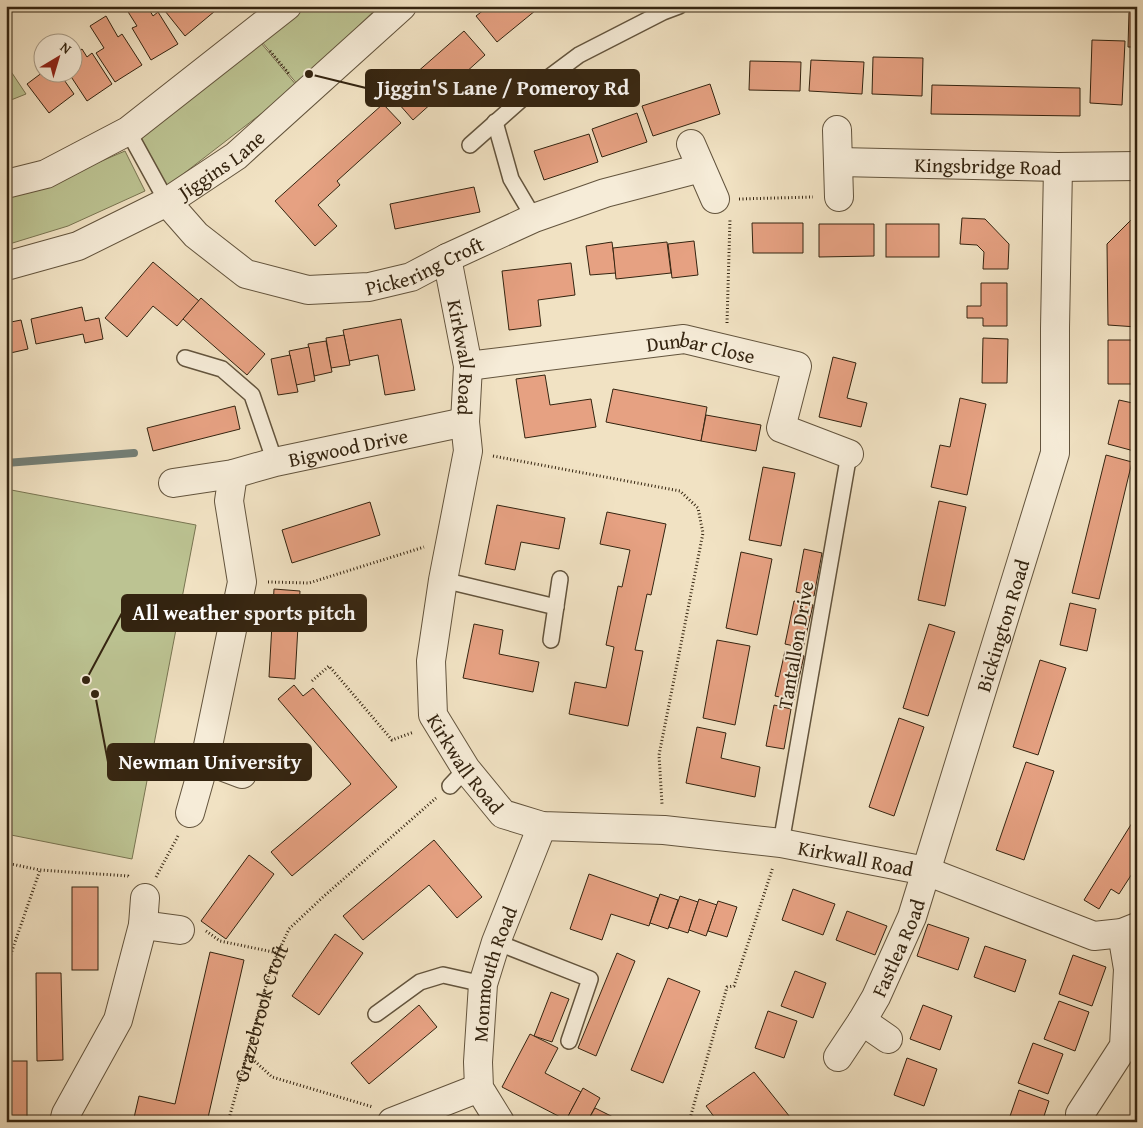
<svg xmlns="http://www.w3.org/2000/svg" width="1143" height="1128" font-family="'Gentium Book Plus',serif">
<style>
.green{fill:#bcc392;stroke:#787451}
.lines{fill:none;stroke-linecap:round;stroke-linejoin:round}
.stream{stroke:#737f77;stroke-width:8}
.building{fill:#e6a182;stroke:#342410}
.service-casing{stroke:#63543d;stroke-width:18}
.minor-casing{stroke:#63543d;stroke-width:30}
.tertiary-casing{stroke:#63543d;stroke-width:30}
.path{stroke:#342410;stroke-width:3;stroke-dasharray:1 2.5;stroke-linecap:butt}
.service{stroke:#f6ecd8;stroke-width:15}
.minor{stroke:#f6ecd8;stroke-width:28}
.tertiary{stroke:#f6ecd8;stroke-width:28}
.labels{text-anchor:middle;dominant-baseline:central;stroke-width:4;stroke-linejoin:round;paint-order:stroke}
.street-label{font-size:20px;fill:#342410;stroke:#f6ecd8}
.leader{fill:none;stroke:#342410;stroke-width:2}
.callout-dot{fill:#342410;stroke:#f6ecd8;stroke-width:2}
.callout{fill:#342410;stroke:#342410;stroke-width:2}
.callout-label{font-size:21px;text-anchor:middle;font-weight:bold;fill:#fff}
</style>
<rect width="100%" height="100%" fill="#f1e2c3"/>
<filter id="stains"><feTurbulence type="fractalNoise" baseFrequency=".004" numOctaves="4"/><feColorMatrix values="0 0 0 0 .2 0 0 0 0 .09 0 0 0 0 .02 0 0 0 .5 -.17"/></filter>
<radialGradient id="worn" r=".72"><stop offset=".6" stop-color="#630" stop-opacity="0"/><stop offset="1" stop-color="#630" stop-opacity=".3"/></radialGradient>
<g class="green">
<polygon points="303,6 379,6 298,85 262,42"/>
<polygon points="261,43 297,86 165,188 137,133"/>
<polygon points="6,64 26,94 6,102"/>
<polygon points="125,151 145,191 68,226 6,245 6,195 43,186"/>
<polygon points="6,489 196,525 132,859 6,834"/>
</g>
<g class="lines">
<polyline class="stream" points="6,463 134,453"/>
</g>
<g class="building">
<polygon points="17,6 28,6 21,11"/>
<polygon points="147,6 153,16 158,12 178,44 151,60 132,28 137,26 125,7"/>
<polygon points="161,6 221,6 185,36"/>
<polygon points="489,6 541,6 497,42 476,16"/>
<polygon points="1129,11 1137,11 1137,47 1128,47"/>
<polygon points="106,16 118,37 122,34 142,65 115,82 96,53 104,48 90,26"/>
<polygon points="464,31 485,55 413,120 391,95"/>
<polygon points="1092,40 1125,41 1122,105 1090,103"/>
<polygon points="72,48 76,53 82,49 87,57 92,53 112,84 87,101 68,72 72,72"/>
<polygon points="873,57 923,58 922,96 872,94"/>
<polygon points="811,60 864,62 862,94 809,91"/>
<polygon points="750,61 801,62 800,91 749,90"/>
<polygon points="43,72 50,72 57,81 62,77 74,94 49,113 27,84"/>
<polygon points="710,84 720,114 653,136 642,106"/>
<polygon points="932,85 1080,88 1080,116 931,114"/>
<polygon points="383,104 401,123 337,181 340,185 318,205 337,226 315,246 275,201"/>
<polygon points="637,113 647,142 602,157 592,129"/>
<polygon points="589,134 598,162 544,180 534,151"/>
<polygon points="474,187 480,212 395,229 390,204"/>
<polygon points="962,218 985,219 1009,244 1008,269 983,269 984,252 977,245 960,244"/>
<polygon points="1132,219 1137,220 1137,254 1135,255 1137,327 1108,325 1107,244"/>
<polygon points="752,223 803,223 803,253 753,253"/>
<polygon points="819,224 874,224 874,256 819,257"/>
<rect x="886" y="224" width="53" height="33"/>
<polygon points="694,241 698,275 672,278 668,244"/>
<polygon points="612,242 616,273 590,275 586,246"/>
<polygon points="667,242 671,273 616,279 613,248"/>
<polygon points="153,262 199,301 177,326 153,306 127,337 105,318"/>
<polygon points="571,263 575,295 538,300 541,326 509,330 502,271"/>
<polygon points="981,283 1007,283 1007,326 983,326 983,318 967,318 967,306 981,306"/>
<polygon points="201,298 265,354 247,375 183,319"/>
<polygon points="82,307 85,321 99,318 103,339 85,343 83,334 36,344 31,319"/>
<polygon points="401,319 415,390 385,395 378,355 349,361 343,330"/>
<polygon points="21,320 28,349 6,354 6,323"/>
<polygon points="344,335 350,365 331,368 326,338"/>
<polygon points="983,338 1008,339 1007,383 982,383"/>
<polygon points="1108,340 1137,340 1136,384 1108,384"/>
<polygon points="326,341 332,372 314,376 308,344"/>
<polygon points="309,347 315,381 296,385 289,351"/>
<polygon points="290,355 298,392 278,395 271,359"/>
<polygon points="833,357 856,363 847,398 867,403 861,427 819,417"/>
<polygon points="545,375 550,405 591,399 596,427 525,438 516,379"/>
<polygon points="613,389 707,407 701,441 606,422"/>
<polygon points="960,398 986,404 967,495 931,487 940,445 950,447"/>
<polygon points="1119,400 1137,404 1137,441 1134,451 1108,444"/>
<polygon points="235,406 240,429 153,451 147,428"/>
<polygon points="706,415 761,425 756,451 701,441"/>
<polygon points="1106,455 1132,462 1099,599 1072,593"/>
<polygon points="763,467 795,473 781,546 749,540"/>
<polygon points="939,501 966,507 945,606 918,600"/>
<polygon points="370,502 380,535 292,563 282,530"/>
<polygon points="497,505 565,518 559,549 521,542 515,570 485,564"/>
<polygon points="607,512 666,524 651,595 647,594 635,650 643,651 628,726 569,714 575,682 606,688 614,647 606,645 618,586 622,587 630,550 600,544"/>
<polygon points="804,549 822,553 814,596 796,592"/>
<polygon points="741,552 772,559 757,635 726,628"/>
<polygon points="274,589 300,591 295,679 269,677"/>
<polygon points="794,601 813,605 803,648 785,644"/>
<polygon points="1070,603 1096,609 1087,651 1060,645"/>
<polygon points="474,624 503,630 499,654 539,662 533,692 463,678"/>
<polygon points="929,624 955,632 928,716 903,708"/>
<polygon points="717,640 750,646 735,725 703,718"/>
<polygon points="785,651 804,656 794,700 775,696"/>
<polygon points="1040,660 1066,668 1038,755 1013,747"/>
<polygon points="294,685 303,696 313,688 397,787 292,876 271,852 351,784 278,699"/>
<polygon points="774,705 791,709 784,749 766,746"/>
<polygon points="899,718 924,727 894,816 869,807"/>
<polygon points="697,727 726,733 721,758 760,767 755,797 686,783"/>
<polygon points="1026,762 1054,771 1024,860 996,850"/>
<polygon points="1137,815 1137,866 1119,894 1111,889 1099,909 1084,900"/>
<polygon points="434,840 482,897 457,918 429,885 363,940 343,916"/>
<polygon points="249,855 274,874 226,939 201,921"/>
<polygon points="589,874 658,898 649,926 611,914 602,940 570,929"/>
<rect x="72" y="887" width="26" height="83"/>
<polygon points="793,889 835,904 823,935 782,920"/>
<polygon points="660,894 678,900 668,929 650,923"/>
<polygon points="680,896 698,902 688,933 669,927"/>
<polygon points="699,899 717,905 706,936 689,930"/>
<polygon points="718,901 737,907 727,937 708,931"/>
<polygon points="847,911 887,926 875,955 836,940"/>
<polygon points="928,924 969,938 958,970 917,956"/>
<polygon points="335,934 363,953 319,1015 292,996"/>
<polygon points="985,946 1026,960 1015,992 974,977"/>
<polygon points="210,952 244,960 207,1122 133,1122 139,1096 175,1104"/>
<polygon points="617,953 635,961 596,1056 578,1048"/>
<polygon points="1073,955 1106,967 1092,1006 1059,994"/>
<polygon points="795,971 826,983 813,1018 781,1006"/>
<polygon points="36,973 61,973 63,1060 37,1061"/>
<polygon points="668,978 700,991 663,1083 631,1070"/>
<polygon points="551,992 569,999 552,1042 534,1036"/>
<polygon points="1059,1001 1089,1012 1075,1051 1044,1039"/>
<polygon points="419,1005 437,1027 369,1084 351,1063"/>
<polygon points="923,1005 952,1016 940,1050 910,1039"/>
<polygon points="768,1011 797,1021 784,1058 755,1048"/>
<polygon points="530,1034 558,1048 545,1073 581,1092 566,1120 502,1087"/>
<polygon points="1033,1043 1063,1054 1048,1094 1018,1083"/>
<polygon points="907,1058 937,1069 924,1106 894,1095"/>
<rect x="6" y="1061" width="21" height="61"/>
<polygon points="754,1072 794,1122 718,1122 706,1106"/>
<polygon points="583,1088 600,1098 587,1122 569,1122 566,1120"/>
<polygon points="1019,1090 1049,1101 1042,1122 1008,1122"/>
<polygon points="595,1108 613,1117 611,1122 587,1122"/>
</g>
<g class="lines">
<defs>
<g id="service">
<polyline points="495,122 511,179 534,218"/>
<polyline points="128,131 167,202"/>
<polyline points="470,145 532,90 579,55 663,12 679,6"/>
<polyline points="185,358 222,369 252,395 275,462"/>
<polyline points="443,580 556,607"/>
<polyline points="551,640 560,579"/>
<polyline points="450,786 466,769"/>
<polyline points="781,843 849,454"/>
<polyline points="496,942 590,979 569,1041"/>
<polyline points="376,1014 420,982 443,975 483,984"/>
</g>
<g id="minor">
<polyline points="837,130 839,197"/>
<polyline points="691,144 715,199"/>
<path id="s2" d="M 839,162 L 1058,167 L 1137,166"/>
<polyline points="6,184 46,174 128,131 287,6"/>
<path id="s3" d="M 167,202 L 196,235 L 246,274 L 308,290 L 369,287 L 411,277 L 447,258 L 534,218 L 605,193 L 701,168"/>
<path id="s4" d="M 447,258 L 468,366 L 465,422 L 468,451 L 443,580 L 431,661 L 433,715 L 466,769 L 503,814 L 542,826 L 664,830 L 781,843 L 926,871 L 1094,936 L 1122,933 L 1137,927"/>
<path id="s5" d="M 468,366 L 684,339 L 797,366 L 781,428 L 849,454"/>
<path id="s6" d="M 173,483 L 233,474 L 275,462 L 465,422"/>
<polyline points="205,760 242,774"/>
<polyline points="190,813 205,760 242,582 229,501 233,474"/>
<polyline points="143,925 180,930"/>
<polyline points="862,1021 888,1039"/>
<path id="s7" d="M 838,1057 L 862,1021 L 876,997 L 912,917 L 1055,453 L 1055,328 L 1058,167"/>
<polyline points="1080,1114 1124,1046 1128,969 1122,933"/>
<polyline points="64,1122 66,1114 118,1020 143,925 145,898"/>
<polyline points="392,1122 479,1088"/>
<path id="s8" d="M 500,1122 L 479,1088 L 478,1062 L 483,984 L 496,942 L 542,826"/>
</g>
<g id="tertiary">
<path id="s9" d="M 6,266 L 78,246 L 167,202 L 236,156 L 402,6"/>
</g>
</defs>
<use href="#service" class="service-casing"/>
<use href="#minor" class="minor-casing"/>
<use href="#tertiary" class="tertiary-casing"/>
<g class="path">
<polyline points="270,51 290,75"/>
<polyline points="739,199 813,197"/>
<polyline points="727,323 730,219"/>
<polyline points="493,456 680,491 698,508 703,533 659,755 662,804"/>
<polyline points="268,582 309,583 424,547"/>
<polyline points="312,681 329,666 392,740 414,732"/>
<polyline points="6,863 40,870 128,876 130,878"/>
<polyline points="156,877 178,836"/>
<polyline points="206,931 220,941 278,953"/>
<polyline points="6,968 40,870"/>
<polyline points="247,1054 272,1077 373,1107"/>
<path id="s1" d="M 228,1122 L 271,968 L 289,929 L 323,897 L 436,798"/>
<polyline points="689,1122 727,987 734,986 773,867"/>
</g>
<use href="#service" class="service"/>
<use href="#minor" class="minor"/>
<use href="#tertiary" class="tertiary"/>
</g>
<g class="labels">
<g class="street-label">
<text stroke="none"><textPath href="#s9" startOffset="240">Jiggins Lane</textPath></text>
<text stroke="none"><textPath href="#s2" startOffset="149">Kingsbridge Road</textPath></text>
<text stroke="none"><textPath href="#s3" startOffset="292">Pickering Croft</textPath></text>
<text stroke="none"><textPath href="#s5" startOffset="235">Dunbar Close</textPath></text>
<text stroke="none"><textPath href="#s4" startOffset="101">Kirkwall Road</textPath></text>
<text stroke="none"><textPath href="#s6" startOffset="179">Bigwood Drive</textPath></text>
<text stroke="none"><textPath href="#s7" startOffset="464">Bickington Road</textPath></text>
<text transform="translate(795 645) rotate(-80)">Tantallon Drive</text>
<text stroke="none"><textPath href="#s4" startOffset="521">Kirkwall Road</textPath></text>
<text stroke="none"><textPath href="#s4" startOffset="941">Kirkwall Road</textPath></text>
<text stroke="none"><textPath href="#s7" startOffset="125">Fastlea Road</textPath></text>
<text stroke="none"><textPath href="#s8" startOffset="156">Monmouth Road</textPath></text>
<text stroke="none"><textPath href="#s1" startOffset="114">Grazebrook Croft</textPath></text>
</g>
</g>
<path class="leader" d="M309 74L366 88M86 680L122 613M95 694L108 762"/>
<g class="callout-dot">
<circle cx="309" cy="74" r="5"/>
<circle cx="86" cy="680" r="5"/>
<circle cx="95" cy="694" r="5"/>
</g>
<g class="callout">
<rect x="366" y="70" width="273" height="36" rx="5"/>
<rect x="122" y="595" width="244" height="36" rx="5"/>
<rect x="108" y="744" width="203" height="36" rx="5"/>
</g>
<g class="callout-label">
<text x="503" y="95">Jiggin'S Lane / Pomeroy Rd</text>
<text x="244" y="620">All weather sports pitch</text>
<text x="210" y="769">Newman University</text>
</g>
<rect width="1143" height="1128" fill="none" stroke="#f1e2c3" stroke-width="25"/>
<rect x="8" y="8" width="1128" height="1113" fill="none" stroke="#342410" stroke-width="2.5"/>
<rect x="12" y="12" width="1118" height="1103" fill="none" stroke="#342410"/>
<g transform="translate(58 58) rotate(38)"><circle r="24" fill="#f6ecd8" stroke="#a89c88"/>
<path d="M0-4L9 19L0 12L-9 19Z" fill="#8f2418"/>
<text y="-8" font-size="14" font-weight="bold" text-anchor="middle" fill="#342410">N</text>
</g>
<rect width="100%" height="100%" filter="url(#stains)"/>
<rect width="100%" height="100%" fill="url(#worn)"/>
</svg>
